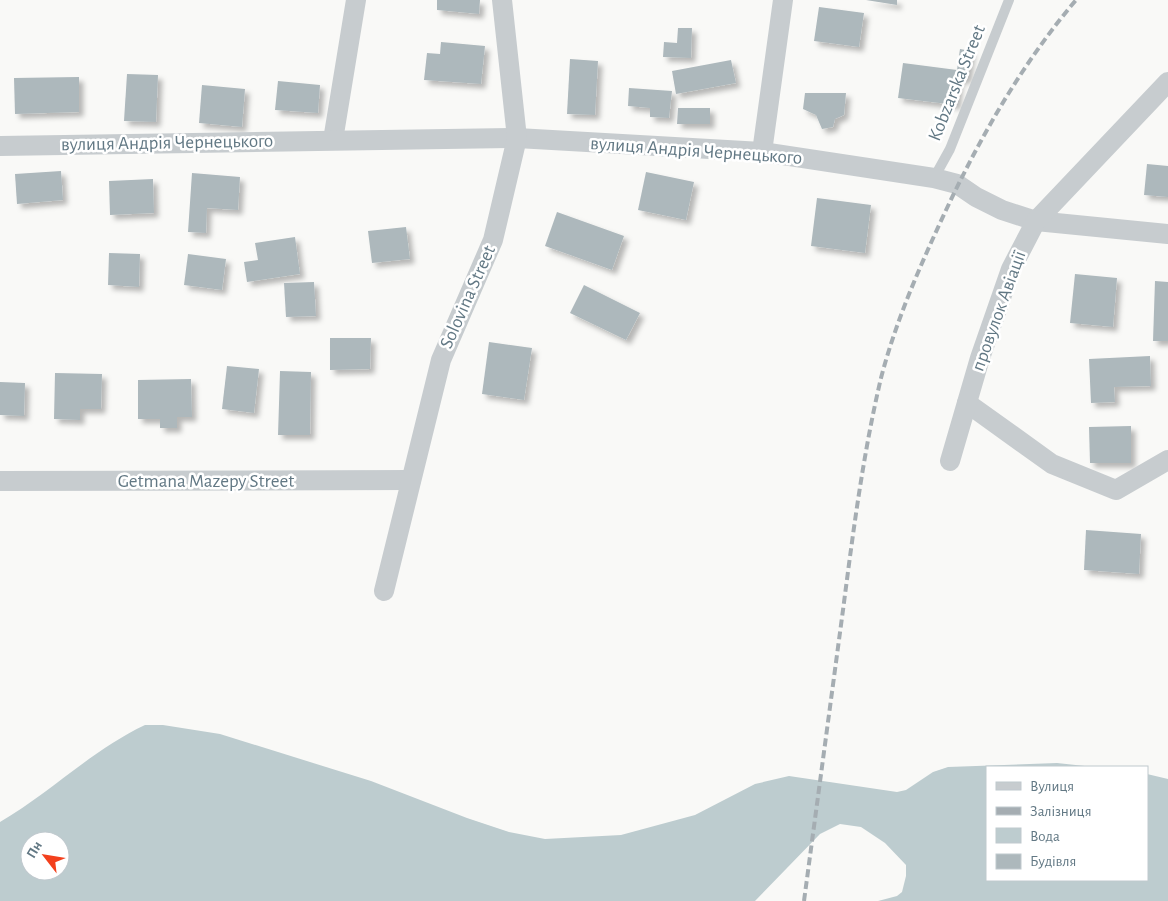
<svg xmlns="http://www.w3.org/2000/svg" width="1168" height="901" font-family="'Alegreya Sans',sans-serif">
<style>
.water{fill:#bdcccf;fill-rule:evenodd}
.building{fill:#adb8bc;filter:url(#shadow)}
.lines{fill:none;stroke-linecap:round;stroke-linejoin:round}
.lane{stroke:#c7cccf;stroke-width:10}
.street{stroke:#c7cccf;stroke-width:20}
.rail{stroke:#a5adb2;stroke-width:4;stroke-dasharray:8 4;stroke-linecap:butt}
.labels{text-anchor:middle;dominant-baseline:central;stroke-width:5;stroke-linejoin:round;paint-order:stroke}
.street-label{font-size:19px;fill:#627884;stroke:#fff}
</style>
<defs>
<filter id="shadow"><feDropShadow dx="4.5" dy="4.5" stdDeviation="2.5" flood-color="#0004"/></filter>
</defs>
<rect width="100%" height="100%" fill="#f9f9f7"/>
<path class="water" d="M 145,725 L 163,725 L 220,734 L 371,781 L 467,818 L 509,832 L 545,839 L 621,835 L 695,815 L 755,784 L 789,776 L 897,792 L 906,790 L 933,772 L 948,767 L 1057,763 L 1094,767 L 987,767 L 987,880 L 1147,880 L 1147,774 L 1168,779 L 1168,901 L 878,901 L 897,896 L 902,892 L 906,876 L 906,865 L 885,843 L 861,827 L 840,824 L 820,834 L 755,901 L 0,901 L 0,822 C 50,793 92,750 145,725 ZM 30,841 L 60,841 L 60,871 L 30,871 Z"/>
<g class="building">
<polygon points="437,0 480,0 479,14 437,10"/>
<polygon points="866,0 897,0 897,5"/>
<polygon points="819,7 864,13 859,47 814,41"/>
<polygon points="678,28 692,28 691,58 663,57 664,42 677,43"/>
<polygon points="441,42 485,46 481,84 424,80 427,53 440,54"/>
<polygon points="960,49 971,51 967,78 959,80 956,105 898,98 903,63 957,70"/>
<polygon points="570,59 598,61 595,115 567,114"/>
<polygon points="731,60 736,83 676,94 672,71"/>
<polygon points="127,74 158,75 156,122 124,121"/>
<polygon points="79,77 79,112 15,114 14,78"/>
<polygon points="278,81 320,85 318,113 275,110"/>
<polygon points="202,85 245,89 242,127 199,123"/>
<polygon points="629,88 672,91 669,118 650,117 650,108 628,106"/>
<polygon points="805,93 846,93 844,115 835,119 833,127 822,129 816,115 803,109"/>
<polygon points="678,108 710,108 710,124 677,124"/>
<polygon points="1147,164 1168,166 1168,197 1144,195"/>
<polygon points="61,171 63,200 17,204 15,174"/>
<polygon points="646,172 694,182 686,220 638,210"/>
<polygon points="192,173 240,177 238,210 207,208 206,233 188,232"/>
<polygon points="153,179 154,213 110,215 109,181"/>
<polygon points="817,198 871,205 865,253 811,246"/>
<polygon points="557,212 624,236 612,270 545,246"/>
<polygon points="406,227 410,259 372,263 368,231"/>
<polygon points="295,237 300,274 247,282 244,262 258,260 255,243"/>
<polygon points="109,253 140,254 139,287 108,285"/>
<polygon points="188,254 226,259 222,290 184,285"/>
<polygon points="1075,274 1117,278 1113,327 1070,323"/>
<polygon points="1155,281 1168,282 1168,341 1153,341"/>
<polygon points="314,282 316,316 286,317 284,283"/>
<polygon points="584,285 640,313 626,340 570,313"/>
<polygon points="330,338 371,338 370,369 330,370"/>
<polygon points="489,342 532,348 524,400 482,394"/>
<polygon points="1150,356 1151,386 1114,387 1115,402 1091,403 1089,359"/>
<polygon points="227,366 259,369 254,413 222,409"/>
<polygon points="280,371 311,372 310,435 278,435"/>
<polygon points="55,373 102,374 101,409 80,409 80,420 54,419"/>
<polygon points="191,379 192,417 177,417 177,428 160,428 160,419 138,419 138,380"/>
<polygon points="0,382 25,383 24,416 0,415"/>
<polygon points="1131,426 1131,463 1090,463 1089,427"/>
<polygon points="1086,530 1141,534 1139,574 1084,570"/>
</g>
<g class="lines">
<polyline class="lane" points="934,178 950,149 1009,0"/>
<g class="street">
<polyline points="333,140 356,0"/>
<polyline points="0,146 517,138 762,152 934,178 957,184 976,197 1002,210 1036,221 1168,234"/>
<polyline points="762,152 783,0"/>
<polyline points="967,403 1052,464 1116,490 1168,460"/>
<polyline points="950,461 980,358 1011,269 1036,221 1168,82"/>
<polyline points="0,481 411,480"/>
<polyline points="384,591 441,360 493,240 517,138 502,0"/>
</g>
<path class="rail" d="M 804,901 C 817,804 830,707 843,610 C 853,533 863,454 881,378 C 894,328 914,280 935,234 C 973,150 1016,71 1076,0"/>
</g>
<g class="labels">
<g class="street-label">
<text transform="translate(957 83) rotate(-68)">Kobzarska Street</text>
<text transform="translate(167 143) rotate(-1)">вулиця Андрія Чернецького</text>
<text transform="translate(696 151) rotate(4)">вулиця Андрія Чернецького</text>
<text transform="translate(468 297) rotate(-66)">Solovina Street</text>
<text transform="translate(999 311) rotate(-70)">провулок Авіації</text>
<text x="206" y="481">Getmana Mazepy Street</text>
</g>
</g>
<rect x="986" y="766" width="162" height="115" fill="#ffffff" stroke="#c0c9ce"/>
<rect x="996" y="782" width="25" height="8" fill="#c7cccf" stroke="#c0c9ce"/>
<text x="1030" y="791" font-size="15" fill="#627884">Вулиця</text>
<rect x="996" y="807" width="25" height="8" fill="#a5adb2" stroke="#c0c9ce"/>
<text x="1030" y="816" font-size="15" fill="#627884">Залізниця</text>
<rect x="996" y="828" width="25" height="15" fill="#bdcccf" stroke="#c0c9ce"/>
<text x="1030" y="841" font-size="15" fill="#627884">Вода</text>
<rect x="996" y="854" width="25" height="15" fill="#adb8bc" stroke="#c0c9ce"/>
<text x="1030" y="866" font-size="15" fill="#627884">Будівля</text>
<g transform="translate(45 856) rotate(301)"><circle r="24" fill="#ffffff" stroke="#c0c9ce"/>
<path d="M0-4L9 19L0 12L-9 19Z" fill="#f3401d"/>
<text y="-8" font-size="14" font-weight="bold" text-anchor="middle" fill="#627884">Пн</text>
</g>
</svg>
